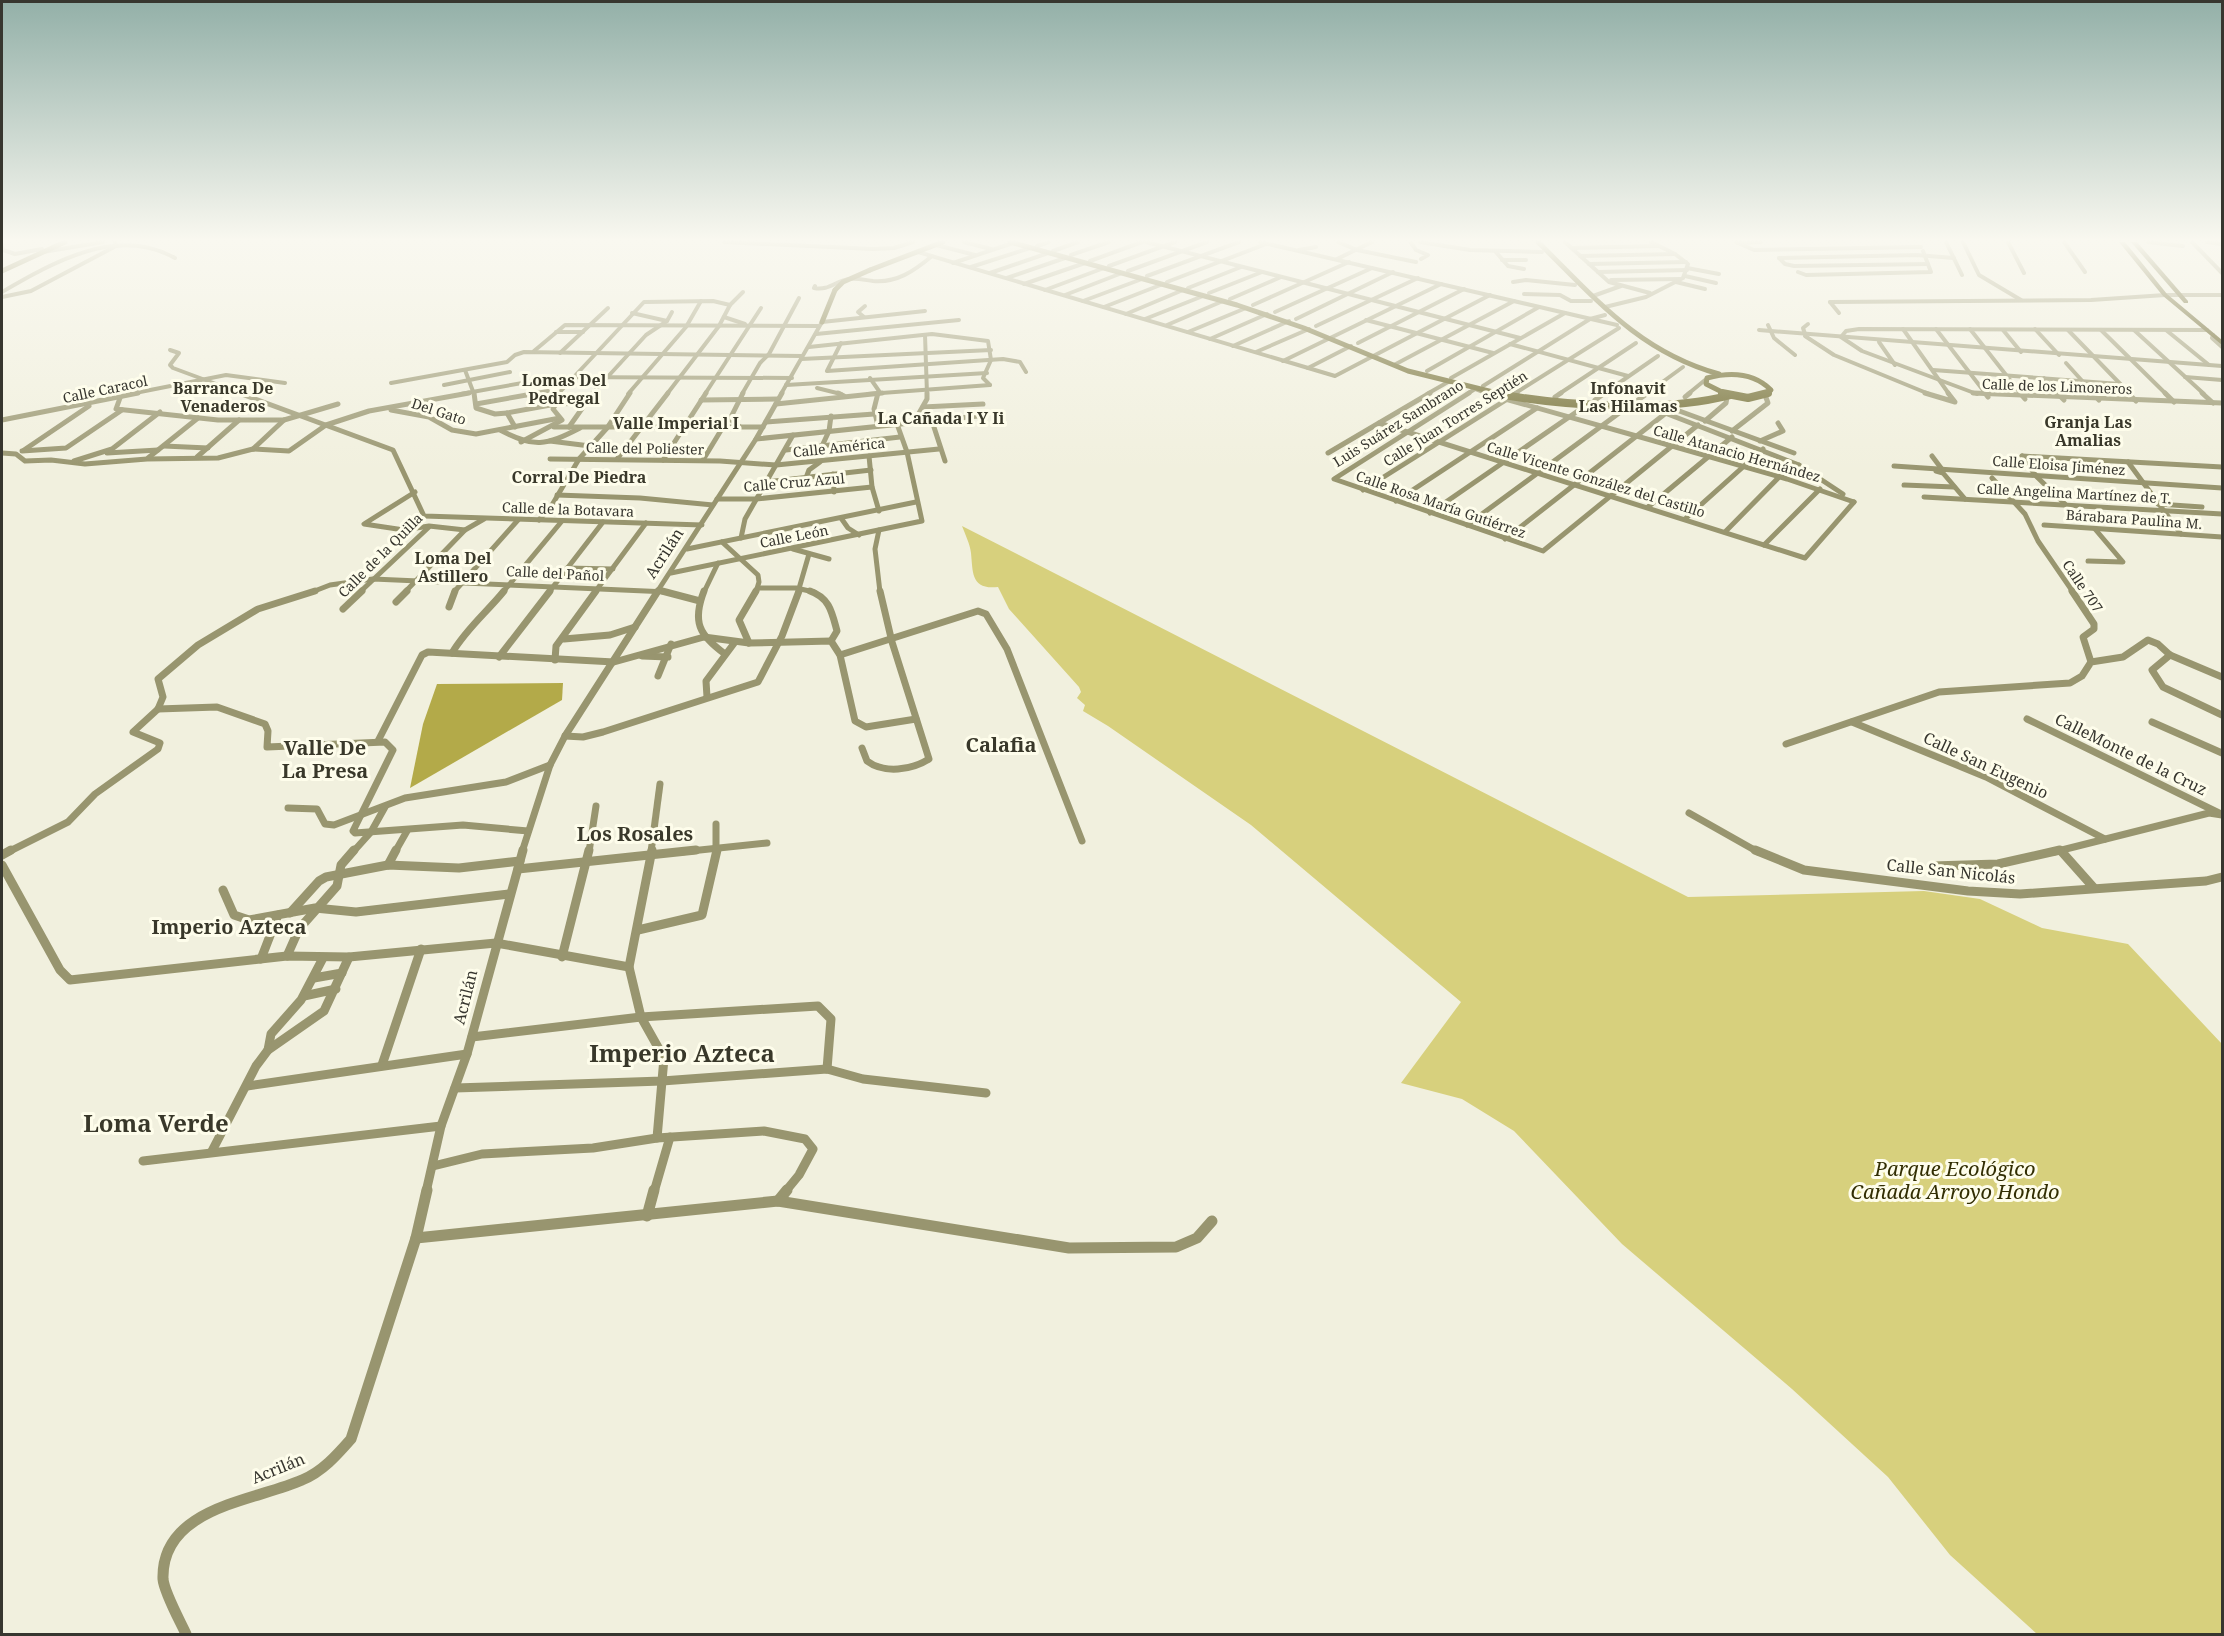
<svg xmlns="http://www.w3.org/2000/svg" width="2224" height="1636" font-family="'Noto Serif',serif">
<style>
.green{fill:#d7d07d}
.water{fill:#b3aa49}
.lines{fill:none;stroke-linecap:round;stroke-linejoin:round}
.street-far4{stroke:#98956f;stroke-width:4}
.street-far3{stroke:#98956f;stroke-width:5}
.street-far2{stroke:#98956f;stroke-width:7}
.street-far1{stroke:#98956f;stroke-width:9}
.street{stroke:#98956f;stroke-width:11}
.secondary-far1{stroke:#6f6a2e;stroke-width:5}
.secondary{stroke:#6f6a2e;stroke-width:8}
.primary{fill:#514b09;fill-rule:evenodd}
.secondary-bridge{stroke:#6f6a2e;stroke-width:5}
.labels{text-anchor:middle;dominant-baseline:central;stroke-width:6;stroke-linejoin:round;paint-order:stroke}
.far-street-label{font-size:14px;fill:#37362f;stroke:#fefdeb}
.far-quarter-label{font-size:16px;font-weight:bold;fill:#39382a;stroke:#fefdeb}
.street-label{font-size:16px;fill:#37362f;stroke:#fefdeb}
.quarter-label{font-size:20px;font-weight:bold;fill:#39382a;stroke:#fefdeb}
.near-park-label{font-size:20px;font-style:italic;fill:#322e03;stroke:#fefdeb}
.near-quarter-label{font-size:24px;font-weight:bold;fill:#39382a;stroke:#fefdeb}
</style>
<rect width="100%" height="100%" fill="#f1f0de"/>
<path class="green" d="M 962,526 L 1688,897 L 1924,891 L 1980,899 L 2042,928 L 2128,944 L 2222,1044 L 2222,1634 L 2037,1634 L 1950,1555 L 1888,1477 L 1792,1389 L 1622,1244 L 1514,1131 L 1462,1099 L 1401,1083 L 1461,1002 L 1251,825 L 1108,726 L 1083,711 L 1085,705 L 1077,698 L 1081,692 L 1079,687 L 1009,609 L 998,587 C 971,590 973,573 971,553 C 970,544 965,534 962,526 Z"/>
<polygon class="water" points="563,683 562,700 410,788 423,724 437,684"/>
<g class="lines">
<g class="street-far4">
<polyline points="724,242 873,249 894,248 913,242"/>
<polyline points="964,242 991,249"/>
<polyline points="1146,242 1520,338"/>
<polyline points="1260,242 1617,325"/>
<polyline points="1338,242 1357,250 1416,262"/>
<polyline points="1420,242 1470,250 1542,252"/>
<polyline points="1565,242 1609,282 1650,293"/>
<polyline points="1736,242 1754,250 1921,247"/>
<polyline points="1946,242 1962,275"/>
<polyline points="1963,242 1979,275 2021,300"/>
<polyline points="2008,242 2024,273"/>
<polyline points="2064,242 2085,272"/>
<polyline points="2148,242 2183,246"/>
<polyline points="2192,242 2222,273"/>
<polyline points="2207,242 2222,244"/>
<polyline points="1411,243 1416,250 1428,255 1421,259"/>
<polyline points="1738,243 1761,242"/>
<polyline points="2,245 3,250 15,254 42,249"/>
<polyline points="936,245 975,255"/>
<polyline points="1037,246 1049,242"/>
<polyline points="1572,248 1657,246"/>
<polyline points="1299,250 1316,247"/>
<polyline points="1053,251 1078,242"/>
<polyline points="1495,251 1508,266 1524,269"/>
<polyline points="43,252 103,242"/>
<polyline points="918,252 1335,376 1490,295"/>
<polyline points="1071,255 1109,242"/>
<polyline points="1580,256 1675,254"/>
<polyline points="1779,258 1917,255 1954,258"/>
<polyline points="1779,258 1785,264 1794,266 1928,264"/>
<polyline points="1337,259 1372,242"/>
<polyline points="1502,260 1526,260"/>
<polyline points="1090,261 1142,242"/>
<polyline points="953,263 1013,243"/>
<polyline points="1589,264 1686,262"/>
<polyline points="1109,266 1175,242"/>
<polyline points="971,267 1030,248"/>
<polyline points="1687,268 1719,274"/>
<polyline points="1128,271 1207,242"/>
<polyline points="1598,272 1687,270"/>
<polyline points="1798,272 1806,275 1931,272 1923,251"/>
<polyline points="990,273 1048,253"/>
<polyline points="1147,276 1239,242"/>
<polyline points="1685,276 1716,283"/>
<polyline points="1007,278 1065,258"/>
<polyline points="1611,280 1680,279"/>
<polyline points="1167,282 1266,244"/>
<polyline points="1513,282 1526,280 1575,285"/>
<polyline points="1676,282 1705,289"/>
<polyline points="1024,284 1085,263"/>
<path d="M 815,286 L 814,288 C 829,291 835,281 849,279 C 857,278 865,280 873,281 C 897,283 914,271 932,256"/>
<polyline points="1188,288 1241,267"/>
<polyline points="1045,290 1104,268"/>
<path d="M 2,292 C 52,263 117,225 175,258"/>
<polyline points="1209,293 1262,272"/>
<polyline points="1524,294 1560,295 1571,301 1591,301"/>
<polyline points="1065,295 1122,273"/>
<polyline points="1593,296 1621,286"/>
<polyline points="2,297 31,291 116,246 115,242"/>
<polyline points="1230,299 1281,277"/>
<polyline points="1083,301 1142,279"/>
<polyline points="1830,302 2091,300 2165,295 2222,295"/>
<polyline points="1830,302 1839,313"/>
<polyline points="1253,305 1349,262"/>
<polyline points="1104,307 1163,284"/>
<polyline points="1605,307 1646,297 1683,278 1688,264 1675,254 1651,242"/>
<polyline points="1275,312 1372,268"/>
<polyline points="1126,314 1183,290"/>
<polyline points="724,317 745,324"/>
<polyline points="864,317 858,312 865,306"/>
<polyline points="1145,319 1203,296"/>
<polyline points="1296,319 1393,272"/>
<polyline points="1366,320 1493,353"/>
<polyline points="667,321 672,312"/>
<polyline points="1167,325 1223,301"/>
<polyline points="1768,325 1774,338 1795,355"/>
<polyline points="1316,326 1418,278"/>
<polyline points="1903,329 1949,394"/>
<polyline points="1936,329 1986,394"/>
<polyline points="1970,329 2021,394"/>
<polyline points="2035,329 2059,355"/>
<polyline points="1759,330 2222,366"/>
<polyline points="2003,330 2021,352"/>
<polyline points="2068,330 2130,394"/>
<polyline points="2101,330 2166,394"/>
<polyline points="2134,330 2204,394"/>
<polyline points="2166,330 2209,365"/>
<polyline points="556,332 583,332"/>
<polyline points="1188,332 1246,308"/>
<polyline points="816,334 959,320"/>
<polyline points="1805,334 1803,328 1808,324"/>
<polyline points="925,335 927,394"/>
<polyline points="2213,335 2212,338 2222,347"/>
<polyline points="1805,336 1834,355 1929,394"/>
<polyline points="1210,339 1267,314"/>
<polyline points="1879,342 1895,365"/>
<polyline points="841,343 827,371 1003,359 1020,362 1026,372"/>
<polyline points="1358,343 1464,289"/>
<polyline points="1510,344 1628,376"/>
<polyline points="1233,346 1289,321"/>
<polyline points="809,347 932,334 988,341 991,360 983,378 990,385"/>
<polyline points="170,350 179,353 170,365 173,368 243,394"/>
<polyline points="534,351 565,325 819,326"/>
<polyline points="1256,352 1309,329"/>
<polyline points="560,353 608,308"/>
<polyline points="801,359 991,350"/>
<polyline points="1283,361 1441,284"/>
<polyline points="2066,363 2094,394"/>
<polyline points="1394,365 1514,301"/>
<polyline points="1308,368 1351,346"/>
<polyline points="465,370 474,394"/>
<polyline points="1933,370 2120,384"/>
<polyline points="1427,371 1539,307"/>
<polyline points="2185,377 2222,380"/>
<polyline points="870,378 879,391 877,394"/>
<polyline points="1451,378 1565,313"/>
<polyline points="2044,378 2059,394"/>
<polyline points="391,383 507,362 515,355 524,352 802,356"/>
<polyline points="444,385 510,372"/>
<polyline points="786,385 987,373"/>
<polyline points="1483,386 1590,319 1605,315"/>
<polyline points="817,388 841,394"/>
<polyline points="130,394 226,375 285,383"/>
<polyline points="461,394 556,377 792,378"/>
<polyline points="530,394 548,391"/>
<polyline points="558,394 644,302 713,301 730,305"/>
<polyline points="592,394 646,335 667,321 632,313"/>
<polyline points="628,394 686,327 701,301"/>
<polyline points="667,394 719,326 730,305 743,292"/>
<polyline points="705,394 761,308"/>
<polyline points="742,394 760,363 769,354 799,298"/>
<polyline points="781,394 822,322 925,311"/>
<polyline points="868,394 990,385"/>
<polyline points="1427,394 1448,382"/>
<polyline points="1467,394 1475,389 1488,394"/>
<polyline points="1514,394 1619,328"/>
<polyline points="1559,394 1636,343"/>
<polyline points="1603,394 1658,356"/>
<polyline points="1646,394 1683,367"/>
<polyline points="1688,394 1705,380"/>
<polyline points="1977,394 1862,351 1841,337 1846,331 1859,329 2207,330"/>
</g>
<g class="street-far3">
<polyline points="239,393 393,450 424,516 702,525"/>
<polyline points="474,393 476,408 495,414 507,413 515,427"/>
<polyline points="838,393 844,396"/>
<polyline points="1469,393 1334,479 1543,551 1672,446"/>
<polyline points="1484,393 1672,446"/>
<polyline points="1925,393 1955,402 1948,393"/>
<polyline points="1973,393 2222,403"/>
<polyline points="1985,393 1988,397"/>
<polyline points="2020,393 2025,399"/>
<polyline points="2057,393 2064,400"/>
<polyline points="2093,393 2099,400"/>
<polyline points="2128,393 2136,401"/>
<polyline points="2165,393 2174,402"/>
<polyline points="2202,393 2213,403"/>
<polyline points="1555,397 1561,393"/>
<polyline points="1685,397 1690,393"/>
<polyline points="120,398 116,409 218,420 284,420 338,404"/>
<polyline points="701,400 778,399"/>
<polyline points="1595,400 1605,393"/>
<polyline points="1638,400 1648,393"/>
<polyline points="476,404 538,393"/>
<polyline points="776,404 882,393"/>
<polyline points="1663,405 1794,453"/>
<polyline points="1647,406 1799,465 1843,494"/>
<polyline points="923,407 983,404"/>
<polyline points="391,410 429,417 452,430 476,434 560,418"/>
<polyline points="507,413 556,404 584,403"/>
<polyline points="2,420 138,393"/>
<polyline points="932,421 945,461"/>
<polyline points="1705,421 1726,403 1727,397"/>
<polyline points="766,422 874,414"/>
<polyline points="914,422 927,399 927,393"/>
<polyline points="1379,423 1805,558 1854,502"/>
<polyline points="878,426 874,409 878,393"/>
<polyline points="554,427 763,427"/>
<polyline points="569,427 593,393"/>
<polyline points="740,427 730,419 743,393"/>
<path d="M 500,430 C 535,448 545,446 580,428"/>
<polyline points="1732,431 1768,403 1765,395"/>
<polyline points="756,439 978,416"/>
<polyline points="550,441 590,446"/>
<polyline points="1760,441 1783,431 1778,423"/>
<polyline points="521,442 562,420 553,409 556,404 554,398 559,393"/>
<polyline points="164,446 208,448"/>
<polyline points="822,446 829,431 831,416"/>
<polyline points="1672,446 1787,479 1854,502"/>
<polyline points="1672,446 1698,425"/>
<polyline points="253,449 284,420"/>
<polyline points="24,450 89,406"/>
<polyline points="786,450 900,437"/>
<polyline points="22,451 66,448 122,410"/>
<polyline points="2,453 16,454 25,461 51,460 85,464 147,459 218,458 253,449 289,451 326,425 369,411 469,393"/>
<polyline points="107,453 158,450"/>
<polyline points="1328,453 1430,393"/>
<polyline points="869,456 872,487 879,511"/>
<polyline points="1932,456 1941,468"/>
<polyline points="2022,456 2222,467"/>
<polyline points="2022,456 2036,476 2065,504"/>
<polyline points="197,457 239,420"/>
<polyline points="148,458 198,418"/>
<polyline points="550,459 720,461 776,465 939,449"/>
<polyline points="617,459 668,393"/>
<polyline points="663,460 706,393"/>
<polyline points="703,460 723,427"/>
<polyline points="74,461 112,449 160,412"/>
<polyline points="2128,462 2181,534"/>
<polyline points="1894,466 2222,488"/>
<polyline points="1936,471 1943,473 1965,499"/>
<polyline points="833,474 834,492"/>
<polyline points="806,478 809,470 820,462"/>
<polyline points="1992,478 2025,514 2038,541 2073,592"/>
<polyline points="766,482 871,470"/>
<polyline points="1904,485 1954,487"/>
<polyline points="1363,490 1517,393"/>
<polyline points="415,492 364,524 404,530 429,526 465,530"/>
<polyline points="557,495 640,498 713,505"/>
<polyline points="1924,497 2222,514"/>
<polyline points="717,499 756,499 872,487"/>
<polyline points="1396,501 1537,408"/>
<polyline points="2158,504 2202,507"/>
<polyline points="1648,507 1732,437"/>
<polyline points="1430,513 1588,404"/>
<polyline points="841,518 848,528 859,535"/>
<polyline points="1685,519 1763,449"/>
<polyline points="539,520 552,505 579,459 607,428 630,393"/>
<polyline points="1467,525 1630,405"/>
<polyline points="2044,525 2222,537"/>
<polyline points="879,530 875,549 880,592"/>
<polyline points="1725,532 1784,472 1799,465"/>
<polyline points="741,538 745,519 793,435"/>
<polyline points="1505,539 1666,413"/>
<polyline points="722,542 758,575 759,582 756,592"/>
<polyline points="1764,545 1820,489"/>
<polyline points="687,549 916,502"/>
<polyline points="793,549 829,559"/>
<polyline points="2088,561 2123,562 2095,529"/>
<polyline points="567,568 613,569"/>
<polyline points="671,573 922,521 907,452 897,424"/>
<polyline points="759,588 796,588 814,592"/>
<polyline points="312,592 330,585 373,579 668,592"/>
<polyline points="360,592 429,527"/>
<polyline points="405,592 465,530 484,519"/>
<polyline points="454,592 518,520"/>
<polyline points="503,592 562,521"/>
<polyline points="549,592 603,522"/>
<polyline points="595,592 646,523"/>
<polyline points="657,592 756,439 782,393"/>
<polyline points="704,592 718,563"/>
<polyline points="798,592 809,554"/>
</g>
<g class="street-far2">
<polyline points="662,591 700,601"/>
<path d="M 704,591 C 692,622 699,635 725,654"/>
<path d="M 810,591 C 830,598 832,613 837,631 L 831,641"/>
<polyline points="2072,591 2094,624 2094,629 2083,637 2091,662"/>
<polyline points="396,602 407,591"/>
<polyline points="449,607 455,591"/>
<polyline points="343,609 362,591"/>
<polyline points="564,639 610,635 635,627"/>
<polyline points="749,643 739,620 756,591"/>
<path d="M 452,653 C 466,629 487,612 504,591"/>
<polyline points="840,655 978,611 986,614 1007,649 1082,841"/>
<polyline points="2170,655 2152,670 2163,687 2222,715"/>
<polyline points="642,656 668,657"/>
<polyline points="499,657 550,591"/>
<polyline points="555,660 556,646 596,591"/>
<polyline points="658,676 671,644"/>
<polyline points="707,697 706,681 735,642"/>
<polyline points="158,709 217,707 265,724 268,731 267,747 385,742 393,750 353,831 355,833 463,825 528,831"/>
<polyline points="2027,719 2219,813"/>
<polyline points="1852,722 1986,777 2105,839"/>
<polyline points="2152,722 2222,753"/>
<polyline points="565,736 583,737 603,732 758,682 782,636 799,591"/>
<polyline points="378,741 422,655 428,652 614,662 704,637 749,643 831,641 840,655 855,721 866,727 916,719"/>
<polyline points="1786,744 1939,692 2070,683 2082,676 2091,662 2123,657 2148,640 2158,644 2170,655 2222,677"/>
<path d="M 862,748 L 867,761 C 884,774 912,770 929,759 L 892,642 L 880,591"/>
<polyline points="288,808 317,809 325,824 334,825 405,798 506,782 550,765"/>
<polyline points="1689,813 1758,852"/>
<polyline points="716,824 716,852"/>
<polyline points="8,852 68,822 95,794 158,749 160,743 133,732 158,709 163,697 158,679 198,645 258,609 315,591"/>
<polyline points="353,852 371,832 385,807"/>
<polyline points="395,852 407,831"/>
<polyline points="522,852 550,765 565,736 658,591"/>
<polyline points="589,852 596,806"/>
<polyline points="651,852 660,784"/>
<polyline points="681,852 767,843"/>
<polyline points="2054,852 2209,813 2222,815"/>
</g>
<g class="street-far1">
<polyline points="652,850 629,967 641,1017 664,1058 657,1138"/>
<polyline points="1755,850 1804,870 1968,891 2020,894 2206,881 2222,877"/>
<polyline points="2062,852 2094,888"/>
<polyline points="2,855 11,850"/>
<polyline points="2,865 60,970 70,980 287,956 349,957 496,943 629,967"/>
<polyline points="388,865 396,850"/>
<polyline points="1932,866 1998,864 2060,850"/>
<polyline points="518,869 696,850"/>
<polyline points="223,890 234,915 249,920 315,908 356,912 509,894"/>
<polyline points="290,913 319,881 326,877 388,865 459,868 520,861"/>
<polyline points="638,930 702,915 717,850"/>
<polyline points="287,956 299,929 337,886 341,865 354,850"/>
<polyline points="562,957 589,850"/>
<polyline points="261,959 278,915"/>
<polyline points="314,978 342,973"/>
<polyline points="304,996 336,989"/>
<polyline points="472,1037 641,1017 818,1006 831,1019 827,1069"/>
<polyline points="268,1050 271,1034 301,1000 323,958"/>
<polyline points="382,1065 421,949"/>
<polyline points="247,1086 467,1054"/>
<polyline points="455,1088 662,1081 827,1069 863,1079 986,1093"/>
<polyline points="212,1151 256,1066 268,1050 324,1011 349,957"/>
<polyline points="143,1161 441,1126"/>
<polyline points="433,1166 482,1154 593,1148 657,1138 764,1131 805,1139 813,1149 799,1175 785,1192"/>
<polyline points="426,1192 441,1126 467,1054 523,850"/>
<polyline points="654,1192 670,1137"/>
</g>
<g class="street">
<polyline points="778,1201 787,1190"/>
<polyline points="647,1216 654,1190"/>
<polyline points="416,1238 778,1201 1069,1248 1176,1247 1197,1238 1212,1221"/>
<path d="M 186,1634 C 180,1621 164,1592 163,1579 C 161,1507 255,1501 302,1480 C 322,1472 337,1455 351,1439 L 416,1238 L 427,1190"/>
</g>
<g class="secondary-far1">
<polyline points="1010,242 1237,305 1304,328 1408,371 1501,394"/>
<path d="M 1538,242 C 1595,298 1639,352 1719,374"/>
<polyline points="870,270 943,242"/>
<polyline points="2,271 65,242"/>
<polyline points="822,322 835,290"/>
<path d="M 1726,394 L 1706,384 L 1707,378 C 1730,372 1754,373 1771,390 L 1766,394"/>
</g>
<g class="secondary">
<path d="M 1493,393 C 1562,406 1663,413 1731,395"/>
<polyline points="1722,393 1748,398 1768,393"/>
</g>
<g class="primary">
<polygon points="2119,242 2125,242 2167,294 2222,340 2222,345 2163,296"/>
<polygon points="2131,242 2137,242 2188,301 2188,303 2184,303"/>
</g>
<polyline class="secondary-bridge" points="835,290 843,282 870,270"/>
</g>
<linearGradient id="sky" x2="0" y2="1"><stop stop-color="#93b0a8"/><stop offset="0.51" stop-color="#f9f8f0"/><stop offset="1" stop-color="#f9f8f0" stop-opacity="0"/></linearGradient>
<rect width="2224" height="471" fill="url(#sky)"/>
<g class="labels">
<g class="far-street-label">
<text transform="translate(2057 386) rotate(2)">Calle de los Limoneros</text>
<text transform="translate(105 389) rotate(-12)">Calle Caracol</text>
<text transform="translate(439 411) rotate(18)">Del Gato</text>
<text transform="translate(1455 418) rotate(-32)">Calle Juan Torres Septién</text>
<text transform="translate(1398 423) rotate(-32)">Luis Suárez Sambrano</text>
<text transform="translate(839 447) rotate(-6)">Calle América</text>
<text transform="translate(645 448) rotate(1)">Calle del Poliester</text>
<text transform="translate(1737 453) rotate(16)">Calle Atanacio Hernández</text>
<text transform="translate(2059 465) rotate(4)">Calle Eloisa Jiménez</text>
<text transform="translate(1596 479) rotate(17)">Calle Vicente González del Castillo</text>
<text transform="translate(794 482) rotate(-5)">Calle Cruz Azul</text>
<text transform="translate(2074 493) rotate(3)">Calle Angelina Martínez de T.</text>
<text transform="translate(1441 504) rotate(19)">Calle Rosa María Gutiérrez</text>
<text transform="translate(568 509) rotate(2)">Calle de la Botavara</text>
<text transform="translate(2134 519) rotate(4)">Bárabara Paulina M.</text>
<text transform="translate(794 536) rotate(-11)">Calle León</text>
<text transform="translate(380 555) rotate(-45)">Calle de la Quilla</text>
<text transform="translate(555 573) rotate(3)">Calle del Pañol</text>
<text transform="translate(2083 586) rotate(56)">Calle 707</text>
</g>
<g class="far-quarter-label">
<text x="564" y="380">Lomas Del<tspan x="564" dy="18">Pedregal</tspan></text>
<text x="223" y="388">Barranca De<tspan x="223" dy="18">Venaderos</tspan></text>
<text x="1628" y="388">Infonavit<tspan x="1628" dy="18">Las Hilamas</tspan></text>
<text x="941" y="418">La Cañada I Y Ii</text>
<text x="2088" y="422">Granja Las<tspan x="2088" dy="18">Amalias</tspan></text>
<text x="676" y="423">Valle Imperial I</text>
<text x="579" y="477">Corral De Piedra</text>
<text x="453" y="558">Loma Del<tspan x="453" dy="18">Astillero</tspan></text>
</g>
<g class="street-label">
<text transform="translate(664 553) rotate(-57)">Acrilán</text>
<text transform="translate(2131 754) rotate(26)">CalleMonte de la Cruz</text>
<text transform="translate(1986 765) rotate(25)">Calle San Eugenio</text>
<text transform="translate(1951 871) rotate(6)">Calle San Nicolás</text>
<text transform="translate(465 997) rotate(-76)">Acrilán</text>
<text transform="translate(278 1468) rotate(-22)">Acrilán</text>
</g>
<g class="quarter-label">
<text x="1001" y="744">Calafia</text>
<text x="325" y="747">Valle De<tspan x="325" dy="23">La Presa</tspan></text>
<text x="635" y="833">Los Rosales</text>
<text x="229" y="926">Imperio Azteca</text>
</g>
<g class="near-park-label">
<text x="1955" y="1168">Parque Ecológico<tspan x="1955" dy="23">Cañada Arroyo Hondo</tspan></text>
</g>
<g class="near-quarter-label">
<text x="682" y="1052">Imperio Azteca</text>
<text x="156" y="1122">Loma Verde</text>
</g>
</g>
<rect width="2224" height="1636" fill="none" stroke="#37362f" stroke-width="6"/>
</svg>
